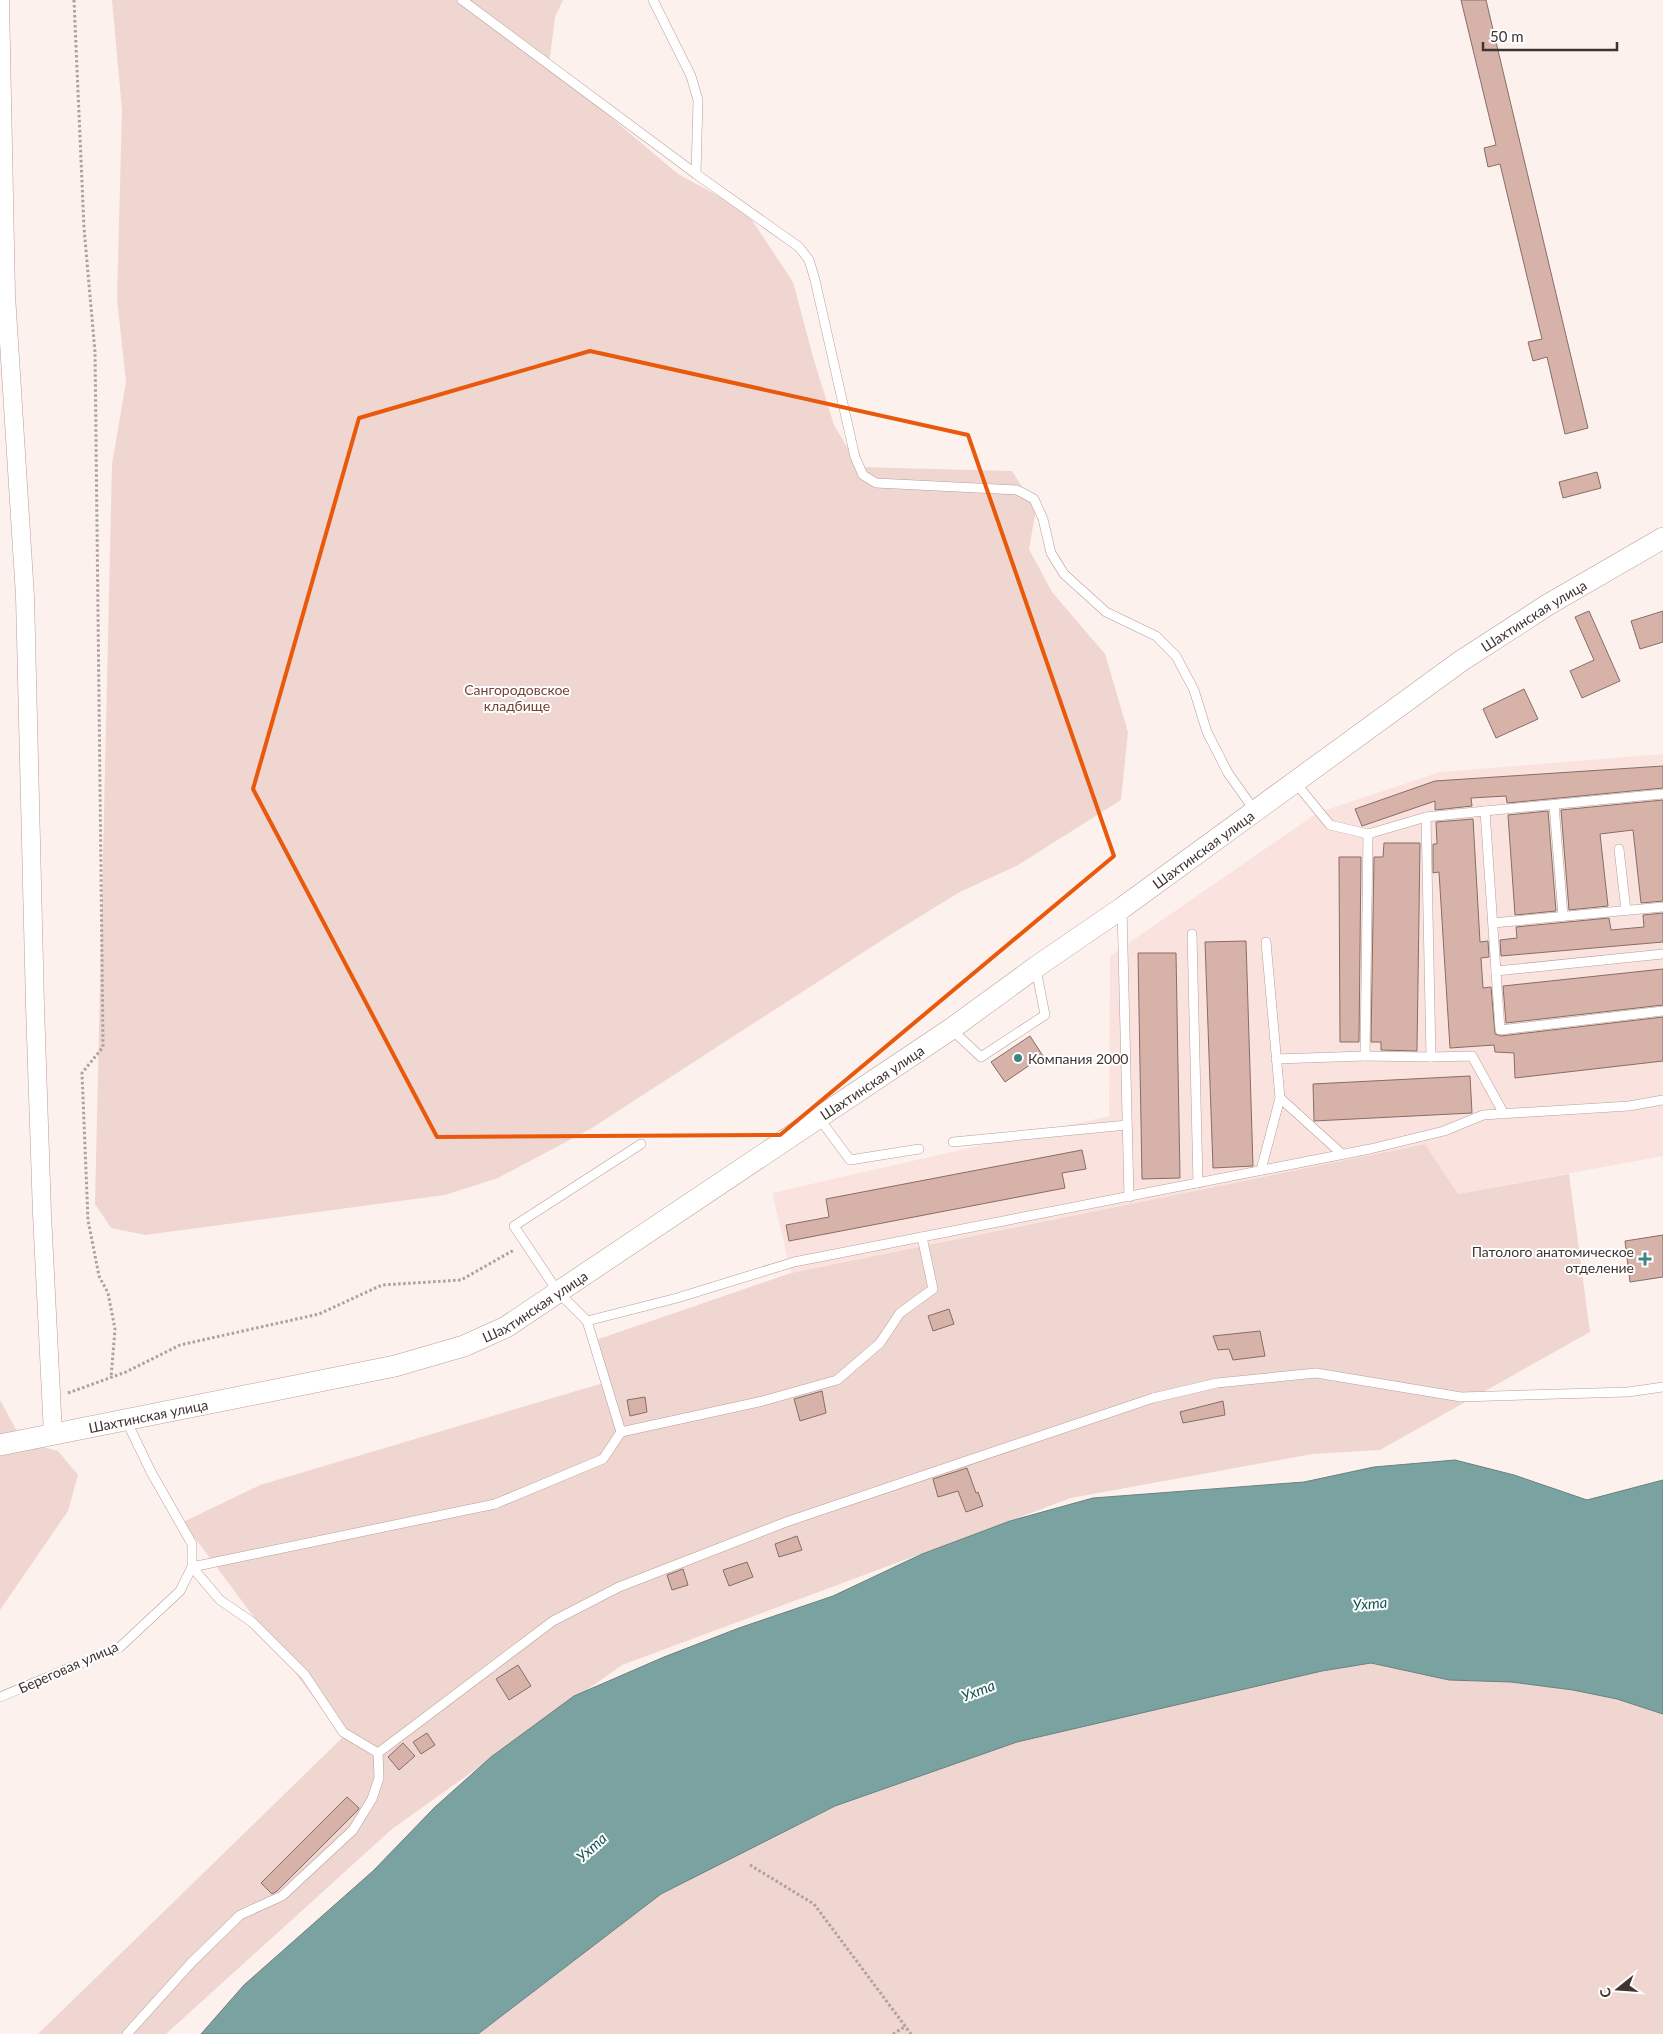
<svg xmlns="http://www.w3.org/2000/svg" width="1663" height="2034" font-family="Lato,sans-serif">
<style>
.built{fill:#fae3de}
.green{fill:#f0d6d0}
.water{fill:#79a2a1;stroke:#68817f}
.building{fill:#d6b2a9;stroke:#876d67}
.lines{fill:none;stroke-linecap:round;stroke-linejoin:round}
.service-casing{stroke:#b99e97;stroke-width:10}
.minor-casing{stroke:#b99e97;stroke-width:19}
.tertiary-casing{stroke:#b99e97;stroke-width:22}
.path{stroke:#ada19e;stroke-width:3;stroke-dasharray:2.5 2.5;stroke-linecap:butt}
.service{stroke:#fff;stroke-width:9}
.minor{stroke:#fff;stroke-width:18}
.tertiary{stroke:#fff;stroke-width:21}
.marked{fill:none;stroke:#e8590c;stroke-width:4;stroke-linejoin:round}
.poi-dot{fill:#3d8585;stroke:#fff;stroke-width:2}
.labels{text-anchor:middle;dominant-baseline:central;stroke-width:4;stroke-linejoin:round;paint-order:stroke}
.street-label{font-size:14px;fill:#3f3431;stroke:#fff}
.park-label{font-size:14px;fill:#764337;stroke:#fff}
.poi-label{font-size:14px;fill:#3f3431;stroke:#fff;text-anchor:start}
.water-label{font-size:15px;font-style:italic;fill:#185353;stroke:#fff}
</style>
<rect width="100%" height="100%" fill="#fdf1ee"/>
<polygon class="built" points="1663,754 1663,1156 1458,1194 1425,1144 791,1273 772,1193 1109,1116 1110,956 1317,813 1440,772"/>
<g class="green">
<polygon points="112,0 563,0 555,17 549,65 678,174 746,211 793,282 813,357 834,425 859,467 1012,471 1036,509 1029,549 1052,592 1105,654 1128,732 1121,800 1018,865 958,893 890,935 592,1128 498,1178 445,1195 145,1235 111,1228 95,1204 112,464 126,382 117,299 122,110"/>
<polygon points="1425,1144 1458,1194 1569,1174 1590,1332 1380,1450 1312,1454 1071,1498 622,1665 392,1829 166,2034 38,2034 343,1737 183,1522 260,1485 603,1383 590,1342 791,1273"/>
<polygon points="0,1400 23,1442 58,1451 78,1475 68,1511 0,1610"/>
<polygon points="1371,1663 1449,1680 1511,1682 1573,1690 1617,1699 1663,1714 1663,2034 478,2034 661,1894 835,1806 1017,1742 1322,1671"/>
</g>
<polygon class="water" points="1455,1460 1514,1475 1587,1500 1663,1480 1663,1714 1617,1699 1573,1690 1511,1682 1449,1680 1371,1663 1322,1671 1017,1742 835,1806 661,1894 478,2034 201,2034 244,1985 373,1871 435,1807 491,1757 574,1696 664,1657 739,1628 833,1596 922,1554 1010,1521 1093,1498 1304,1482 1374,1467"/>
<g class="building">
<polygon points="1461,0 1486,0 1588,428 1565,434 1547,357 1533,361 1528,342 1542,339 1500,164 1488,167 1484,148 1496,145"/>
<polygon points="1597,472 1601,488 1563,498 1559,482"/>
<polygon points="1589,611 1620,681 1582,698 1570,671 1594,660 1575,617"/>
<polygon points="1663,611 1663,642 1640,649 1631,621"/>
<polygon points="1524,689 1538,719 1496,738 1483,709"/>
<polygon points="1663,766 1663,788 1507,803 1506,796 1471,798 1472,806 1435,810 1435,801 1362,826 1355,809 1435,781"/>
<polygon points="1663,800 1663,901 1641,903 1633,830 1600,834 1608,906 1569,910 1561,810"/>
<polygon points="1548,811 1556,911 1515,915 1508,815"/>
<polygon points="1473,819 1480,942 1488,941 1489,957 1481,958 1483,988 1491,987 1495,1034 1501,1036 1663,1017 1663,1061 1515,1078 1514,1053 1495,1052 1494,1045 1450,1048 1439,872 1433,873 1433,844 1437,844 1436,822"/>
<polygon points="1384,843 1420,843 1417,1051 1381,1050 1381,1042 1371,1042 1374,857 1383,857"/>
<polygon points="1339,857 1361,857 1359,1042 1340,1042"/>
<polygon points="1663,913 1663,942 1501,956 1500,940 1517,938 1516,927 1609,918 1611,930 1644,927 1643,915"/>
<polygon points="1246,941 1253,1166 1213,1168 1205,942"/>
<polygon points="1138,953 1176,953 1180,1178 1142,1179"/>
<polygon points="1663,969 1663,1005 1506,1023 1503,986"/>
<polygon points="1030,1036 1043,1056 1005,1082 991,1062"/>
<polygon points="1470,1076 1472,1113 1314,1121 1313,1084"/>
<polygon points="1082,1150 1086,1169 1062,1173 1065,1188 789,1241 786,1225 829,1217 826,1199"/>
<polygon points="1663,1235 1663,1277 1630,1282 1625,1241"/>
<polygon points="949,1309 954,1324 933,1331 928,1316"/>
<polygon points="1260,1331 1265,1356 1233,1360 1229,1349 1218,1350 1213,1336"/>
<polygon points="822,1391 826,1413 800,1421 794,1399"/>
<polygon points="645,1397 647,1412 630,1416 627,1400"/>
<polygon points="1223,1401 1225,1415 1183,1423 1180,1412"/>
<polygon points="967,1468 976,1493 978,1492 983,1506 966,1512 958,1491 938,1497 933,1479"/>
<polygon points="797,1536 802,1550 779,1557 775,1544"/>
<polygon points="747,1562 753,1577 729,1586 723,1570"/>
<polygon points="683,1569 688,1585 672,1590 667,1575"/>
<polygon points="518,1665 531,1686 509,1700 496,1679"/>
<polygon points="427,1733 435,1745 421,1754 413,1742"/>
<polygon points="403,1743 415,1756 399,1770 388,1757"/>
<polygon points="347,1797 359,1808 358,1810 277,1891 272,1894 261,1883"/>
</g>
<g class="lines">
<defs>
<g id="service">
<polyline points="462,0 696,174 799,247 809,260 815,280 855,457 863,475 876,483 1017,490 1034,499 1043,519 1051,553 1064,574 1106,612 1156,636 1176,656 1194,690 1207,732 1228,773 1255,811"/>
<polyline points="653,0 691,76 698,100 696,174"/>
<polyline points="1554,805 1563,916"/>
<polyline points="1485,811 1663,794"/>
<polyline points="1426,817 1485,811 1500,1030 1663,1011"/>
<polyline points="1619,849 1626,911"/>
<polyline points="1122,908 1129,1197"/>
<polyline points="1493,923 1663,907"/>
<polyline points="1192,934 1198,1183"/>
<polyline points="1496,971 1663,954"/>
<polyline points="952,1030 981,1057 1045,1015 1036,969"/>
<polyline points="1365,1056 1431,1057 1426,817 1368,834"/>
<polyline points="1431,1057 1472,1056 1504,1114"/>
<polyline points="1276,1059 1365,1056 1368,834 1330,825 1295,782"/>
<polyline points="1280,1098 1342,1154"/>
<polyline points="819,1118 850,1160 919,1149"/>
<polyline points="953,1142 1127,1125"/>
<polyline points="641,1144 514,1226 558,1292 587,1321 677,1298 794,1262 1370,1149 1444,1131 1483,1115 1629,1106 1663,1100"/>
<polyline points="1261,1170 1280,1098 1266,942"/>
<polyline points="126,1420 151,1472 192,1544 192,1567 220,1600 252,1622 305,1675 343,1732 378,1753"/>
<polyline points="621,1432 763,1401 837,1380 880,1343 900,1313 933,1289 922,1237"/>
<polyline points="0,1697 120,1647 180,1591 192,1567 495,1504 603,1459 621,1432 587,1321"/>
<polyline points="127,2034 191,1963 240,1915 282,1896 353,1830 372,1799 379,1778 378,1753 553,1621 619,1587 786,1522 1153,1398 1217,1383 1316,1373 1461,1397 1628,1392 1663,1387"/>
</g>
<polyline id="minor" points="0,0 6,295 25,596 35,1006 42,1214 53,1434"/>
<g id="tertiary">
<path id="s1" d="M 0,1445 L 395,1366 L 464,1346 L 506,1327 L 951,1029 L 1036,967 L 1122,908 L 1461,661 L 1549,604 L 1663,538"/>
</g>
</defs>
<use href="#service" class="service-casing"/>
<use href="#minor" class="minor-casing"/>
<use href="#tertiary" class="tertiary-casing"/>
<g class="path">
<polyline points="74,0 84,228 95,352 103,1047 82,1073 88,1220 99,1276 108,1293 115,1329 111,1378"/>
<polyline points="68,1393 126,1372 180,1345 319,1314 382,1285 461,1280 514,1250"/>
<polyline points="750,1865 814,1904 911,2034"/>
<polyline points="893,2034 906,2026"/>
</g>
<use href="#service" class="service"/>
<use href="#minor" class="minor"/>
<use href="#tertiary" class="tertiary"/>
</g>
<path class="marked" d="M 590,351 L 968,435 L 1114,856 L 780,1135 L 437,1137 L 253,789 L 359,418 Z"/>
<g class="poi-dot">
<circle cx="1018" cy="1058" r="5"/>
<path d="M1642.5 1251.5h5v5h5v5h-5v5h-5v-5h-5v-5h5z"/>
</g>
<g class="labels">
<g class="street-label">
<text stroke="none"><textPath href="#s1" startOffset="1771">Шахтинская улица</textPath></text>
<text stroke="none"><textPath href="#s1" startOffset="1366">Шахтинская улица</textPath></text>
<text stroke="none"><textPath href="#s1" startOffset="961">Шахтинская улица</textPath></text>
<text stroke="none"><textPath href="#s1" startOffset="556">Шахтинская улица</textPath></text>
<text stroke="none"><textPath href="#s1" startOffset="151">Шахтинская улица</textPath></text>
<text transform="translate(68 1667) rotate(-24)">Береговая улица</text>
</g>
<g class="park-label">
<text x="517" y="689">Сангородовское<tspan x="517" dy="16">кладбище</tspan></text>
</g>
<g class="poi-label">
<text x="1028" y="1058">Компания 2000</text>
<text x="1634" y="1251" text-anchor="end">Патолого анатомическое<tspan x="1634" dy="16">отделение</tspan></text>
</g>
<g class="water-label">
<text transform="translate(1370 1603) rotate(-5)">Ухта</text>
<text transform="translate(978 1690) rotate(-21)">Ухта</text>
<text transform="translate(591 1847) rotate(-42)">Ухта</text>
</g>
</g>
<g transform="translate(1618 1989) rotate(253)" stroke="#ffffff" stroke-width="4" paint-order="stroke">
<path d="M0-4L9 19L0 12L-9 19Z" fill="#3f3431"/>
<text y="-8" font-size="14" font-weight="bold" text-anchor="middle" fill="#3f3431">С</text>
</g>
<path d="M1483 42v8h134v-8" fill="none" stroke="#3f3431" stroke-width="2.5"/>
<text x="1490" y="42" font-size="15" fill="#3f3431" stroke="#ffffff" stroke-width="4" paint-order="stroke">50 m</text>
</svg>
